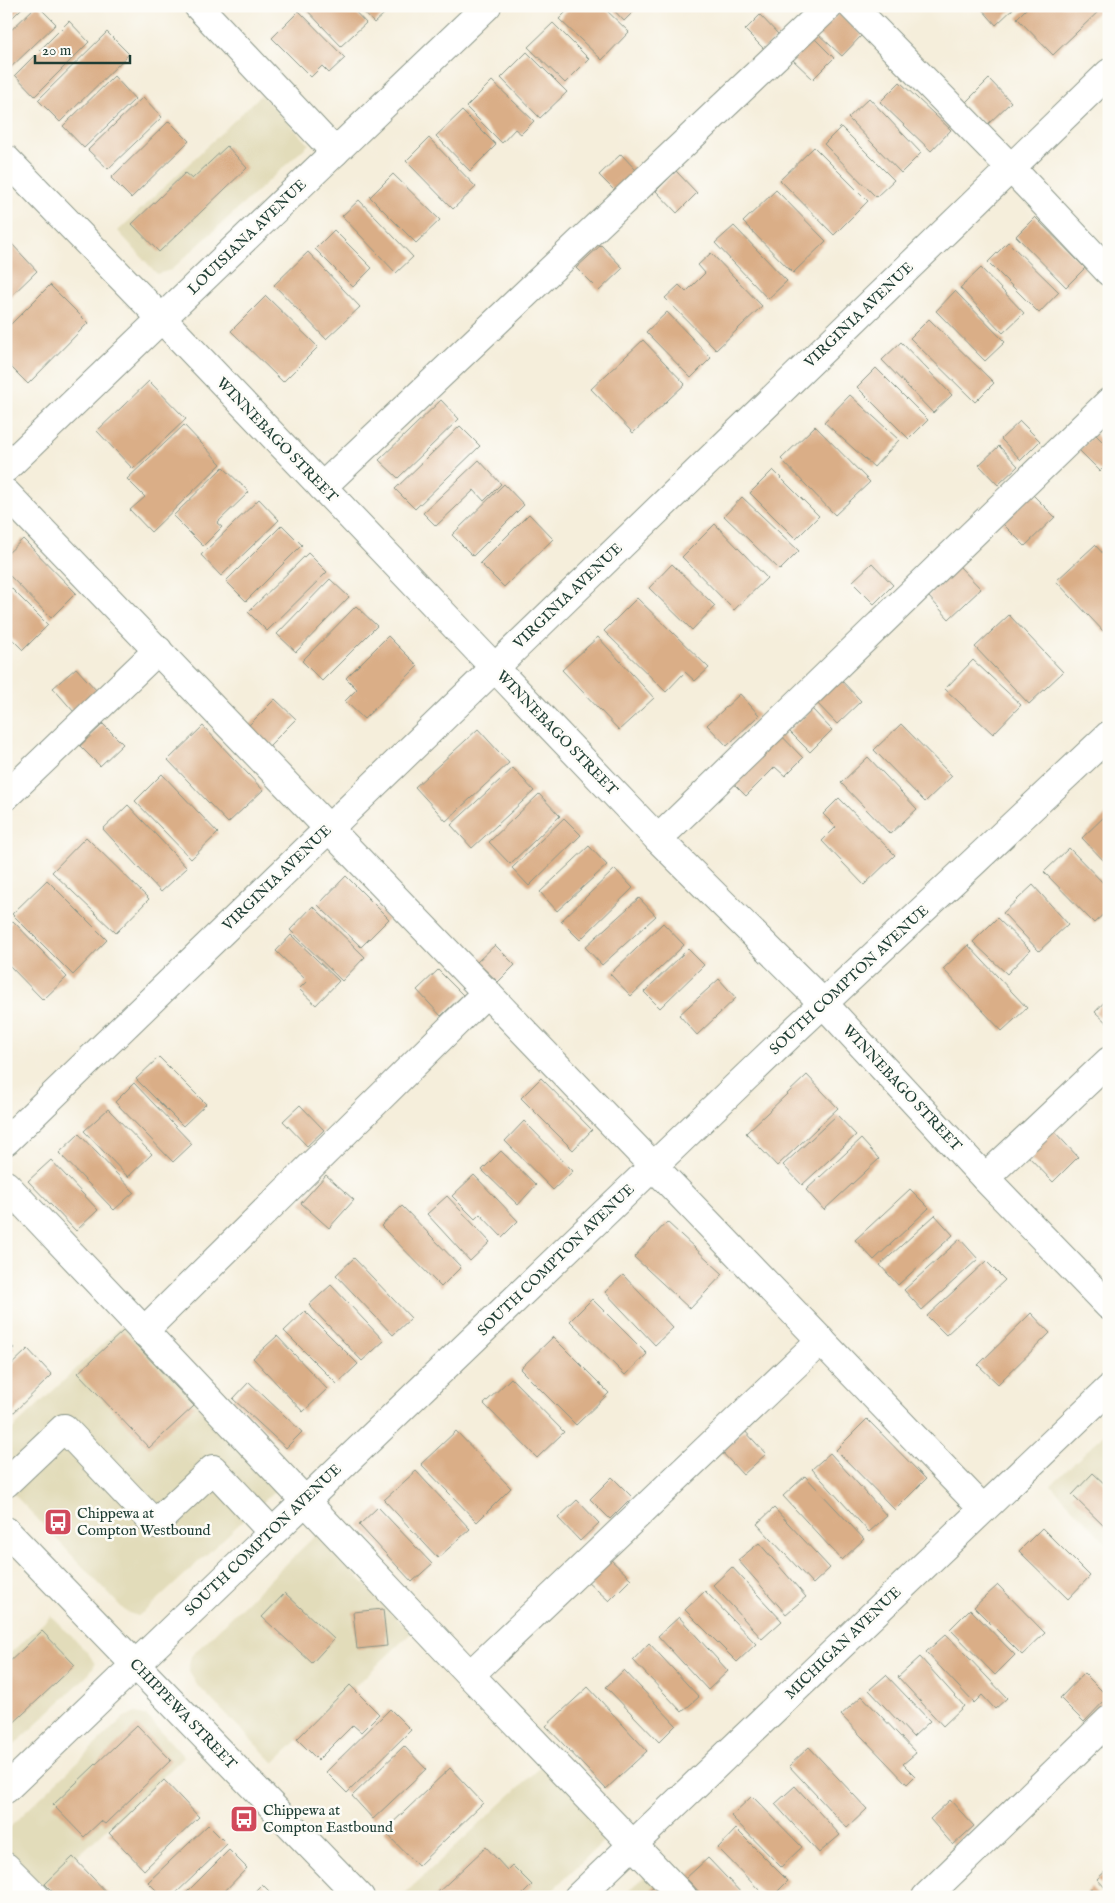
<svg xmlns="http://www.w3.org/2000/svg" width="1115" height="1903" font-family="'IM FELL English',serif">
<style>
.built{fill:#e2dcba}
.building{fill:#daae87}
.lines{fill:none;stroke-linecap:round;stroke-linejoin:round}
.minor-casing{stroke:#8a9688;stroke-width:30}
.major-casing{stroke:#8a9688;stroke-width:30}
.minor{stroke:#fff;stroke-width:28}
.major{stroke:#fff;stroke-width:28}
.labels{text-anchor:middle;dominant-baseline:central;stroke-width:5;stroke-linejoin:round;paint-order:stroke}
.street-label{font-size:15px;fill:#1f3d34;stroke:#fdfcf7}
.poi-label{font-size:15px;fill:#1f3d34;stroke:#fdfcf7;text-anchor:start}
</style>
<rect width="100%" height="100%" fill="#fdfcf7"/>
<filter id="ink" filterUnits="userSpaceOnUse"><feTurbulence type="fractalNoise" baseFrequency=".02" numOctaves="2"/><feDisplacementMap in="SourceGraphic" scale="10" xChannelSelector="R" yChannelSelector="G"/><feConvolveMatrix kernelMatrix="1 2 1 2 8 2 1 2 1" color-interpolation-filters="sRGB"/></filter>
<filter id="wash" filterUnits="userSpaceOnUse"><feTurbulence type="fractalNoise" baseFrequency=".0096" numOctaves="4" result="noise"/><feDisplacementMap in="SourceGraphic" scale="20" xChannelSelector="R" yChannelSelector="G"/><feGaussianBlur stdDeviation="1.12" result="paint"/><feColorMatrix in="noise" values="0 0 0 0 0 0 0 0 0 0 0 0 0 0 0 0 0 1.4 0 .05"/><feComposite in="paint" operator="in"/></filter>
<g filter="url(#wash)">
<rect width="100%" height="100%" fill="#f5eedb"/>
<g class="built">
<polygon points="261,95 309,144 171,270 157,274 118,231"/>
<polygon points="123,1325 277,1489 151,1606 138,1616 126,1612 6,1486 6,1435"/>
<polygon points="1109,1430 1109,1546 1051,1485"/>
<polygon points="317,1534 411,1633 274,1763 197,1685 188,1670 191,1656"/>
<polygon points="51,1616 88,1653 95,1664 89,1674 6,1753 6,1657"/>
<polygon points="136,1713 148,1717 184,1757 43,1888 6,1849 6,1831 124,1717"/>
<polygon points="544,1764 611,1834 545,1897 401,1897"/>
<polygon points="647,1874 668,1897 622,1897"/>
</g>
<g id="blocks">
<g class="building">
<polygon points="6,6 24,6 6,24"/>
<polygon points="36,6 38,6 56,24 7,71 6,35"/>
<polygon points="303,6 350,6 366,23 341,46"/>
<polygon points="358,6 393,6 374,23"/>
<polygon points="572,6 602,6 629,32 602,60 559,19"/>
<polygon points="610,6 639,6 624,21"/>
<polygon points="983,6 1016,6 996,25 981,8"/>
<polygon points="1029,6 1104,6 1053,55 1017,18"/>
<polygon points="299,11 345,58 329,73 322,66 311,77 272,38"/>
<polygon points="839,13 862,35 842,56 818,34"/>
<polygon points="760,15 779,35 764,49 745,30"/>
<polygon points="69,21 89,42 35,96 15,75"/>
<polygon points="553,23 589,59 565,83 528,47"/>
<polygon points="107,32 129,54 60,122 38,100"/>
<polygon points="814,38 834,58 813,79 793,60"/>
<polygon points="527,52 567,92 540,118 501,78"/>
<polygon points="114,76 135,99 84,148 63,126"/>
<polygon points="989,79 1011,102 987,125 966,102"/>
<polygon points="492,81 534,121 521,134 515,129 502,143 466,107"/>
<polygon points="900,82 951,130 931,151 880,102"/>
<polygon points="143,97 162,117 108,169 88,150"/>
<polygon points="869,98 921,153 901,173 848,118"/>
<polygon points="462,111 496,145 470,171 436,136"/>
<polygon points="169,121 189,141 131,198 111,178"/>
<polygon points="841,127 894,180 876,197 824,144"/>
<polygon points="429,138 476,187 453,209 406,161"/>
<polygon points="227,146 247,168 159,252 132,224 185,173 192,179"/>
<polygon points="814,147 868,201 834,235 780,180"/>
<polygon points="621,154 636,170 615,191 599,175"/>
<polygon points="676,171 697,193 677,213 656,191"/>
<polygon points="393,174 440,220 416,243 370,197"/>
<polygon points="776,190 826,241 793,273 743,222"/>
<polygon points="359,200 413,257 396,273 342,216"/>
<polygon points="1035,217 1085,268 1066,287 1016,236"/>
<polygon points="734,226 787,281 768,299 715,243"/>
<polygon points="334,230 372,268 353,287 315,249"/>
<polygon points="1008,242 1059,292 1039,313 988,262"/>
<polygon points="12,244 37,271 6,301 6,250"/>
<polygon points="601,245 623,268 599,291 576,268"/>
<polygon points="308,252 360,307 326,339 274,285"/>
<polygon points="711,253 762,306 716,350 665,298 679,285 686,292 705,273 698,265"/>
<polygon points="981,268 1024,313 1003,333 960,288"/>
<polygon points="50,285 88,323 28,384 6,362 6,329"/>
<polygon points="955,291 1005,342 985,361 936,311"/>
<polygon points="266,296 318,347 283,382 231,331"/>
<polygon points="667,312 711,358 691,378 646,332"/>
<polygon points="929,319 994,383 975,402 910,338"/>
<polygon points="643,340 685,384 633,433 591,389"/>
<polygon points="901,342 952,395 933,413 882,360"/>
<polygon points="876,368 928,420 909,439 857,387"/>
<polygon points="149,381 186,419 133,469 97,431"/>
<polygon points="850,395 899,440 874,467 824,422"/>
<polygon points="441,400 459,419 398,478 379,460"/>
<polygon points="1020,421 1040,441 1021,460 1001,439"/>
<polygon points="184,425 221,464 151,532 130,510 145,497 127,479"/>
<polygon points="460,426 480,446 415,509 395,489"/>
<polygon points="815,426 870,482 835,515 781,459"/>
<polygon points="1095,434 1109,448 1109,462 1100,471 1079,450"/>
<polygon points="999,446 1018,466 998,485 979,465"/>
<polygon points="479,460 501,484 484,501 474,490 436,526 423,513"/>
<polygon points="223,467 249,492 217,523 222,527 203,546 173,516"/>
<polygon points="773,470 819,516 796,539 750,493"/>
<polygon points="504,484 524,505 473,556 452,535"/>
<polygon points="1032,494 1055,517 1025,546 1002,523"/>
<polygon points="742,497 799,551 780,570 724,516"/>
<polygon points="259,499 279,520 221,576 201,555"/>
<polygon points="529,514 553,539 504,587 480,563"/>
<polygon points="715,524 767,578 734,610 682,557"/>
<polygon points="282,525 302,545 246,601 226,581"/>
<polygon points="23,539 76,593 51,618 6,572 6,555"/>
<polygon points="1095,545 1109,560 1109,630 1105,633 1056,581"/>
<polygon points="308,553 327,572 267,631 248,612"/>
<polygon points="872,563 893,585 874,604 852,582"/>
<polygon points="672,564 715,606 692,630 649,588"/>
<polygon points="959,566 981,589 949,619 928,596"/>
<polygon points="330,579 349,597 296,652 277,634"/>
<polygon points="6,583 48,625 23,650 6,633"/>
<polygon points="637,598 709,668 695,681 685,672 666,692 604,631"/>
<polygon points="356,606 377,626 322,681 302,661"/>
<polygon points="1009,615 1063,672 1029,704 975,647"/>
<polygon points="388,636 418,666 364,719 345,701 357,689 346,678"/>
<polygon points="598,637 654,698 619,730 562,670"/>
<polygon points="973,660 1021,705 993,734 945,689"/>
<polygon points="76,668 97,691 74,712 53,688"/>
<polygon points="839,678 861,701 837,724 815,701"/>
<polygon points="740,694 759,715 727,746 707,725"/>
<polygon points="275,699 296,719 267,748 247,727"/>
<polygon points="812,709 832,730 810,752 789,731"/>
<polygon points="103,724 123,744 100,766 80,746"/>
<polygon points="901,724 952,776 925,802 874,750"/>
<polygon points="203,726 263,790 228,823 168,760"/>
<polygon points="478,729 509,763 446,821 415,787"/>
<polygon points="776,730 803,758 785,776 775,767 746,796 729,779"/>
<polygon points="868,757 917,809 890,834 841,783"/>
<polygon points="513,768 534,791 472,848 451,825"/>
<polygon points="162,774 218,833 191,859 135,801"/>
<polygon points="539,794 560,816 510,864 489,842"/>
<polygon points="839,798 895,855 864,885 822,841 836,827 823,814"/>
<polygon points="128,805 187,868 161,892 103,829"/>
<polygon points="1107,814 1109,816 1109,866 1082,838"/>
<polygon points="564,818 581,835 529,886 512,868"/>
<polygon points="86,837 149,899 116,933 52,872"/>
<polygon points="589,846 607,865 557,911 540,892"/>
<polygon points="1069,848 1109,889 1109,909 1094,923 1044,872"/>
<polygon points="615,869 633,888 580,940 561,921"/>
<polygon points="346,876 389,919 361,947 318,905"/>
<polygon points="47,880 107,940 73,975 12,914"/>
<polygon points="1033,885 1068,924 1039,951 1003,913"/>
<polygon points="639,898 656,916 602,965 585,947"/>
<polygon points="313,906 365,957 342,981 290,930"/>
<polygon points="997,918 1030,950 1007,974 973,942"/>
<polygon points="13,921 67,977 43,1000 6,962 6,927"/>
<polygon points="663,923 684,945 631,996 610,974"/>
<polygon points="291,935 339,981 316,1005 299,989 307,981 276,951"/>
<polygon points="495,945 515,965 498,982 477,962"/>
<polygon points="968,945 1027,1008 1002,1031 943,969"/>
<polygon points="688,949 704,965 660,1008 644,992"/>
<polygon points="438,970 463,995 441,1016 417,990"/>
<polygon points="719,979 736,998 697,1035 679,1015"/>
<polygon points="1109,997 1109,1025 1095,1012"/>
<polygon points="159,1057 206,1104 183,1126 136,1079"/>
<polygon points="807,1075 838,1108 777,1166 746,1133"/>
<polygon points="541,1078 592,1130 573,1150 521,1098"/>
<polygon points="134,1083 192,1144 173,1162 115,1102"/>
<polygon points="300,1105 324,1130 307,1146 283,1121"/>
<polygon points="108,1109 152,1154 128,1177 84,1131"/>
<polygon points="837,1115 856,1135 802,1185 783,1165"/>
<polygon points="524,1121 573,1171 553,1190 505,1141"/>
<polygon points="1052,1129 1078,1157 1053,1182 1026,1154"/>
<polygon points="79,1134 134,1192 114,1210 59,1153"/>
<polygon points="861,1139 879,1159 824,1210 806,1190"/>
<polygon points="501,1151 536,1185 518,1205 482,1170"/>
<polygon points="51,1160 98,1210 76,1231 28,1181"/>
<polygon points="326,1175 354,1200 329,1228 301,1203"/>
<polygon points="474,1175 518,1221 502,1237 480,1214 475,1219 452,1196"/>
<polygon points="910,1189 929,1208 874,1260 855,1240"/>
<polygon points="447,1196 490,1242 470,1261 427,1214"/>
<polygon points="402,1206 461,1267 441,1287 381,1226"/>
<polygon points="935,1215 953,1235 898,1285 880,1265"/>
<polygon points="667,1222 723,1274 690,1309 634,1257"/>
<polygon points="960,1239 978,1259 922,1310 904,1290"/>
<polygon points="354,1258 411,1318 393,1335 336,1275"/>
<polygon points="986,1261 1005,1280 946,1335 927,1316"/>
<polygon points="623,1275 673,1328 655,1345 605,1292"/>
<polygon points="331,1285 384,1341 362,1361 309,1305"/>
<polygon points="592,1299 647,1354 625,1375 570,1321"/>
<polygon points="305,1311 358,1364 337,1384 284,1331"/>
<polygon points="1031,1313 1050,1333 998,1384 978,1365"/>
<polygon points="123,1331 194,1406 149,1448 78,1373"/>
<polygon points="277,1336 327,1389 303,1412 253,1358"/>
<polygon points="553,1337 609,1393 576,1425 520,1369"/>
<polygon points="6,1341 14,1348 6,1356"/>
<polygon points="28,1349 52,1375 7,1419 6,1370"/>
<polygon points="511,1378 564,1432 537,1458 484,1404"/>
<polygon points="249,1382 302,1432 286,1448 233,1399"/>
<polygon points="867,1419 926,1479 895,1510 836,1450"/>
<polygon points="744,1430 766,1454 743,1475 721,1451"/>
<polygon points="456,1431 511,1488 477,1522 421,1464"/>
<polygon points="830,1453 887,1516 869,1532 812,1469"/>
<polygon points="416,1471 470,1529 438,1558 384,1500"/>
<polygon points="1093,1473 1109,1488 1109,1531 1072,1495"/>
<polygon points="805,1476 864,1539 842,1560 783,1496"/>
<polygon points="612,1477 632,1497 610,1519 590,1499"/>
<polygon points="577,1500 599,1523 580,1541 558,1518"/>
<polygon points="378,1507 432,1564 412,1582 359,1525"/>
<polygon points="774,1508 830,1568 813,1584 757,1524"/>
<polygon points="1042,1528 1090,1576 1068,1599 1019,1551"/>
<polygon points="759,1543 806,1597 786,1614 738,1560"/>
<polygon points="608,1557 631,1579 609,1601 586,1580"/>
<polygon points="732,1567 782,1621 762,1639 713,1585"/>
<polygon points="998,1585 1045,1633 1022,1655 974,1607"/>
<polygon points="705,1591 756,1644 737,1662 685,1610"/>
<polygon points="285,1593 334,1639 312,1663 262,1617"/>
<polygon points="383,1609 387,1646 357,1649 353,1612"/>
<polygon points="970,1609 1015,1655 995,1675 950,1629"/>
<polygon points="679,1617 728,1671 708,1690 658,1636"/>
<polygon points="42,1631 75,1665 6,1730 6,1665"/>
<polygon points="946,1634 1007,1698 995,1709 982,1695 974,1703 926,1652"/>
<polygon points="649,1643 699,1697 682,1712 633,1660"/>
<polygon points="920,1657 964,1706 943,1726 898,1677"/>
<polygon points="624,1670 676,1725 659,1742 606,1687"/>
<polygon points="1084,1673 1108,1697 1084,1722 1060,1698"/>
<polygon points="886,1675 930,1721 913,1737 869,1690"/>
<polygon points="350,1685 379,1714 361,1732 353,1725 318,1760 297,1739"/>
<polygon points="588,1687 647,1751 606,1789 546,1726"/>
<polygon points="862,1696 916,1753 903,1764 915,1776 907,1784 841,1715"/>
<polygon points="390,1709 411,1730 347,1793 326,1772"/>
<polygon points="137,1725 171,1760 105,1824 101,1821 84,1837 53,1805"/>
<polygon points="404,1746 426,1769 373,1819 352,1796"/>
<polygon points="809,1747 867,1809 847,1828 789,1766"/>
<polygon points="450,1768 483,1803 418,1866 384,1831"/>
<polygon points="164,1780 199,1817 144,1870 109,1833"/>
<polygon points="795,1786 840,1835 819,1853 775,1804"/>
<polygon points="752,1796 802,1847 781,1867 731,1816"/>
<polygon points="950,1800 974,1826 953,1845 930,1819"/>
<polygon points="208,1825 227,1844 172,1897 163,1897 148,1882"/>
<polygon points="736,1829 788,1881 772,1897 766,1897 718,1848"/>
<polygon points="486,1847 507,1870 512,1865 532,1885 520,1897 433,1897"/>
<polygon points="229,1850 247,1868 219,1897 182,1897"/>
<polygon points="73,1857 111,1897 58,1897 45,1884"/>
<polygon points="708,1858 745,1897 704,1897 686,1878"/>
<polygon points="1109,1868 1109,1892 1097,1879"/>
<polygon points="6,1883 20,1897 6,1897"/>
<polygon points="657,1883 669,1897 642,1897"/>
<polygon points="262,1884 275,1897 249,1897"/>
<polygon points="1091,1888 1099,1897 1082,1897"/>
</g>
</g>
</g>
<g filter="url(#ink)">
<use href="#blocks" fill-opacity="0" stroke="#8a9688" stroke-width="1"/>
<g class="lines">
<defs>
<g id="minor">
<polyline points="198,6 335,152"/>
<polyline points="852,6 1011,168 1109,272"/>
<polyline points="6,159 162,319 658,839 823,1003 985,1178 1109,1306"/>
<polyline points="6,468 487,6"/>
<polyline points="322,487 829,6"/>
<polyline points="6,493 983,1509"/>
<polyline points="6,796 158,650"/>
<polyline points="658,839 1109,402"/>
<polyline points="6,1141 1109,73"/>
<polyline points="985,1178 1109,1061"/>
<polyline points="6,1185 470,1675 683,1897"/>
<polyline points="143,1332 487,992"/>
<polyline points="6,1483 64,1428 155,1524 213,1469 272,1532"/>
<polyline points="470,1675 821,1340"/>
<polyline points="6,1789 797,1028 1109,735"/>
<polyline points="6,1867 36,1897"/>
<polyline points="578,1897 1109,1389"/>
<polyline points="926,1897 1109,1720"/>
</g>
<polyline id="major" points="6,1531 360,1897"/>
</defs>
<use href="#minor" class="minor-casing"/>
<use href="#major" class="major-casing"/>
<use href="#minor" class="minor"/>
<use href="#major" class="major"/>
</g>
</g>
<defs>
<symbol id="bus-square" viewBox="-11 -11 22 22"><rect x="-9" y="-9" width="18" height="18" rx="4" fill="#d1495b" stroke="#fdfcf7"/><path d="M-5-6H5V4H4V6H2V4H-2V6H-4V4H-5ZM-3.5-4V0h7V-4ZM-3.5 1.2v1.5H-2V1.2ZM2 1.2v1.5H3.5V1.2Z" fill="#fff"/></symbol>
</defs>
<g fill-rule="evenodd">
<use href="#bus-square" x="42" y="1506" width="32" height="32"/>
<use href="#bus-square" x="228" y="1803" width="32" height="32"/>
</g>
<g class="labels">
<g class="street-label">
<text transform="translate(247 237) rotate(-44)">LOUISIANA AVENUE</text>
<text transform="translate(859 315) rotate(-44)">VIRGINIA AVENUE</text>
<text transform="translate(277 440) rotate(46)">WINNEBAGO STREET</text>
<text transform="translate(568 596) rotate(-44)">VIRGINIA AVENUE</text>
<text transform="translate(557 733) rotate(46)">WINNEBAGO STREET</text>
<text transform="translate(277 878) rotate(-44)">VIRGINIA AVENUE</text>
<text transform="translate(849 980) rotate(-43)">SOUTH COMPTON AVENUE</text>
<text transform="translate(902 1088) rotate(47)">WINNEBAGO STREET</text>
<text transform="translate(556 1260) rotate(-44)">SOUTH COMPTON AVENUE</text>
<text transform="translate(263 1540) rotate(-44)">SOUTH COMPTON AVENUE</text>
<text transform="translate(843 1643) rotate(-44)">MICHIGAN AVENUE</text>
<text transform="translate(183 1714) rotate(46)">CHIPPEWA STREET</text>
</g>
<g class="poi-label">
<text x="77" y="1513">Chippewa at<tspan x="77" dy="17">Compton Westbound</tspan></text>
<text x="263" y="1810">Chippewa at<tspan x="263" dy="17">Compton Eastbound</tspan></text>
</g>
</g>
<rect width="1115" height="1903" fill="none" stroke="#fdfcf7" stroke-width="25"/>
<path d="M35 55v8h95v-8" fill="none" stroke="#1f3d34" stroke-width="2.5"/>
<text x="42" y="55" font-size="15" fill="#1f3d34" stroke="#fdfcf7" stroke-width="4" paint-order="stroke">20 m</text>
</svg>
